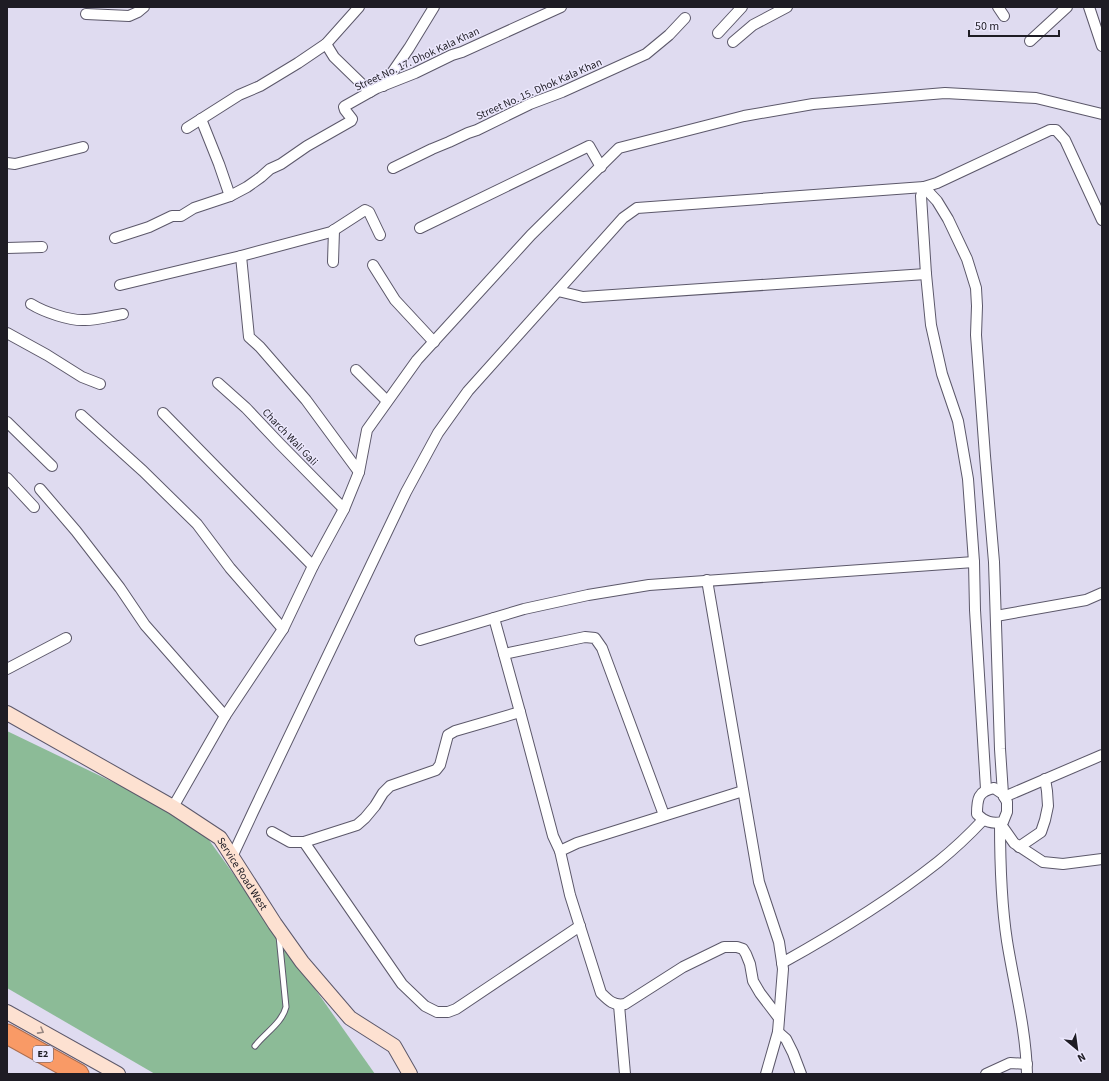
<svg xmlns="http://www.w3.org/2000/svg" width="1109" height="1081" font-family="'Source Sans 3',sans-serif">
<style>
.green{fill:#8cbb97}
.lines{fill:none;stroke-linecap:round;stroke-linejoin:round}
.lane-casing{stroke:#5c586a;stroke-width:7}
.street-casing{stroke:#5c586a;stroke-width:12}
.secondary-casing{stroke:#5c586a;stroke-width:16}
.highway-casing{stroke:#ac6e4f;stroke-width:21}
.lane{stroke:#fff;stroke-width:5}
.street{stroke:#fff;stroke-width:10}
.secondary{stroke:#fde1d1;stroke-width:14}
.highway{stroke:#f99a66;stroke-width:19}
.oneway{stroke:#998883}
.labels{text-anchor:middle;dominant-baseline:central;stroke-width:3;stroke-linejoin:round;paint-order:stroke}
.shield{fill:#ece8fd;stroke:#5c5965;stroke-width:1}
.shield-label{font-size:10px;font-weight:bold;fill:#1e1c24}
.street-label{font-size:11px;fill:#1e1c24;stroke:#ece8fd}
</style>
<rect width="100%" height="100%" fill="#dfdbf0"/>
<polygon class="green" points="7,731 196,822 258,908 375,1074 155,1074 7,988"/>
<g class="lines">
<defs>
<path id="lane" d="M 255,1046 C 265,1033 282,1023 286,1007 L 279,936"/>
<g id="street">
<polyline points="998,7 1004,16"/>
<polyline points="1089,7 1102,46"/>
<polyline points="86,14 129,16 138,12 144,7"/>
<polyline points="718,33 742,7"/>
<polyline points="1030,41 1067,7"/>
<polyline points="733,42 753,25 787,7"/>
<polyline points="326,44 334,57 370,92"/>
<polyline points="383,86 409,48 434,7"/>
<polyline points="201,119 219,164 230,196"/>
<polyline points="187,128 239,95 260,86 298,63 326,44 359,7"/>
<polyline points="7,163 15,164 83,147"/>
<polyline points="393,168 432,149 449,142 468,133 477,130 530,104 562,92 646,54 669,35 685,18"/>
<polyline points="924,187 937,201 948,219 967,259 976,288 977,306 976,335 985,456 994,562 1000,749 1003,794"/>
<polyline points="924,187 921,196 926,274 931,325 942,374 958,421 968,479 974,562 975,610 986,789"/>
<polyline points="420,228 589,146 601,167"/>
<polyline points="115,238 149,227 172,216 181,216 194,208 230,196 247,187 261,177 270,169 281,164 307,146 351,121 352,119 345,110 344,107 345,106 377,88 415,73 452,55 462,52 561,7"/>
<polyline points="7,248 42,247"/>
<polyline points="241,256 249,337 260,347 306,400 359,472"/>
<polyline points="333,262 334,230"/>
<polyline points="373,265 395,300 434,342"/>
<polyline points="120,285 241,256 331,232 365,210 369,212 380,235"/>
<polyline points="558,291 583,297 926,274"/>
<path d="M 31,304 C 44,312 70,321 85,320 C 97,320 111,316 123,314"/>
<polyline points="7,333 47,355 82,377 100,384"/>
<polyline points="356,370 387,401"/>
<polyline points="218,383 246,408 280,444 344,509"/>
<polyline points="163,413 313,566"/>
<polyline points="81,415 143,471 197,524 230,568 283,629"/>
<polyline points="7,422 52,466"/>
<polyline points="7,478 34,507"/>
<polyline points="40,489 76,531 120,588 145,625 225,716"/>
<polyline points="707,580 759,882 779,942 783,969 778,1032 766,1074"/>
<polyline points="996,616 1086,600 1102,593"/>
<polyline points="494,618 520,712 553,836 560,851"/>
<polyline points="420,640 524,609 588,595 649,585 974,562"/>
<polyline points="504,654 585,637 595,638 602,648 664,815"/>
<polyline points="7,669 66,638"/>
<path d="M 994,788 L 1003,794 L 1007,802 L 1007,812 L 1003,822 C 992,824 985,822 977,814 C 977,799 978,791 994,788 Z"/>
<path d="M 743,791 L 577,843 L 560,851 L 570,895 L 601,993 C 609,1001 614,1006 625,1004 L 683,967 L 724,947 L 737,947 L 743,949 L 746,954 L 750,964 L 753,981 L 760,993 L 779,1018"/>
<polyline points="1004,797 1102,755"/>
<polyline points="173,807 225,716 283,629 313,566 344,509 359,472 367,430 417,360 531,235 619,148 744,116 813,104 945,93 1036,98 1102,114"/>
<path d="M 1000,823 C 1000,862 1001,902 1007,941 C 1014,985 1026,1029 1027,1074"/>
<polyline points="1000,823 1014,843 1043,862 1063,864 1102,859"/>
<polyline points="272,832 290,842 304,842 357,825 365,818 375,806 383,793 390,786 436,770 440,765 448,735 455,731 520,712"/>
<polyline points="304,842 402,984 425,1006 437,1012 448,1012 456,1009 580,926"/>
<polyline points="1019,847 1041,832 1045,820 1048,806 1047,791 1045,779"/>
<polyline points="232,857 253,812 406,492 438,433 468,391 623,218 637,208 924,187 937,183 1050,130 1056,130 1065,140 1102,220"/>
<path d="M 782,963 C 836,933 890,900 938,862 C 954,849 969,835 983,820"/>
<polyline points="619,1005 625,1074"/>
<polyline points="778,1032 786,1039 793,1053 801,1074"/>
<polyline points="986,1074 1010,1063 1027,1064"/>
</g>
<g id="secondary">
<path id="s1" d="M 7,713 L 173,807 L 220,838 L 275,924 L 302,962 L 350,1018 L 394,1046 L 410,1074"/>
<polyline points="7,1012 118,1074"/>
</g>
<polyline id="highway" points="7,1034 79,1074"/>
</defs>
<use href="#lane" class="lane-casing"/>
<use href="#street" class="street-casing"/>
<use href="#secondary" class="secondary-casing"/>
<use href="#highway" class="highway-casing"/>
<use href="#lane" class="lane"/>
<use href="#street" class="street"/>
<use href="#secondary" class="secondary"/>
<use href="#highway" class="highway"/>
</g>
<defs><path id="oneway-chevron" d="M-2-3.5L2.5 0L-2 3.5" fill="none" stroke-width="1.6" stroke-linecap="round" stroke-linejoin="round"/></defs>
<use class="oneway" href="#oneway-chevron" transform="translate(41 1031) rotate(29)"/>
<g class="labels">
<rect class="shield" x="33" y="1046" width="20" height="16" rx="3"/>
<g class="shield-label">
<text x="43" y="1054">E2</text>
</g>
<g class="street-label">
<text transform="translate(417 59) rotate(-25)">Street No. 17. Dhok Kala Khan</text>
<text transform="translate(539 89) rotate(-24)">Street No. 15. Dhok Kala Khan</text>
<text transform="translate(290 437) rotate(46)">Charch Wali Gali</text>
<text stroke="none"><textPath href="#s1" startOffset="289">Service Road West</textPath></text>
</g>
</g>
<rect width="1109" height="1081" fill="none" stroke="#1e1c24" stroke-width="16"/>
<g transform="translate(1077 1049) rotate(151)" stroke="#ece8fd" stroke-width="3" paint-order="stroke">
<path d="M0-3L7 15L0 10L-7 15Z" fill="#1e1c24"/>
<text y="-6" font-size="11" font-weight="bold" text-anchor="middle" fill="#1e1c24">N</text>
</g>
<path d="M969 30v6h90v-6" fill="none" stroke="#1e1c24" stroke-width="2"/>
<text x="975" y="30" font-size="12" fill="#1e1c24" stroke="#ece8fd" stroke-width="3" paint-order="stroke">50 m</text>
</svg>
